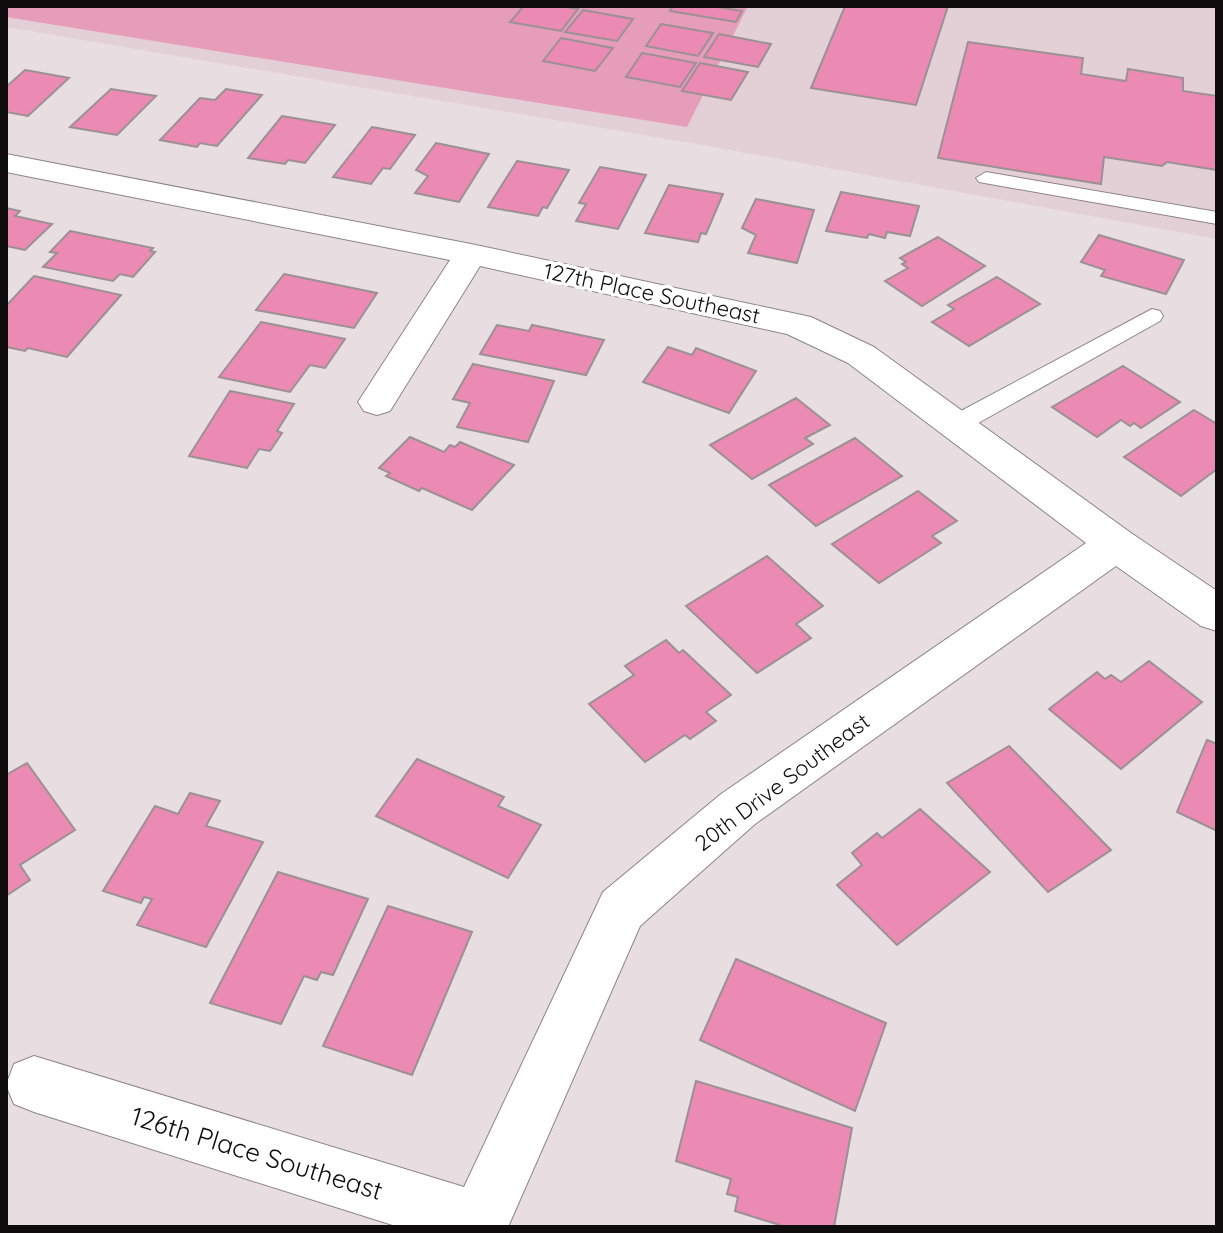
<svg xmlns="http://www.w3.org/2000/svg" width="1223" height="1233" font-family="Quicksand,sans-serif">
<style>
.built{fill:#e3d0d6}
.green{fill:#e69dba}
.building{fill:#eb8ab2;stroke:#9b9195;stroke-width:2}
.lines{fill:none;stroke-linecap:round;stroke-linejoin:round}
.service-casing{stroke:#8e8487;stroke-width:2}
.minor-casing{stroke:#8e8487;stroke-width:2}
.service{fill:#fff;fill-rule:evenodd}
.minor{fill:#fff;fill-rule:evenodd}
.labels{text-anchor:middle;dominant-baseline:central;stroke-width:7;stroke-linejoin:round;paint-order:stroke}
.street-label{font-size:22px;fill:#0f0c0d;stroke:#fff}
.near-street-label{font-size:26px;fill:#0f0c0d;stroke:#fff}
</style>
<rect width="100%" height="100%" fill="#e8dde1"/>
<polygon class="built" points="6,6 1217,6 1217,239 708,146 6,27"/>
<polygon class="green" points="6,6 748,6 687,127 6,17"/>
<g class="building">
<polygon points="524,6 560,6 578,9 561,31 510,22"/>
<polygon points="673,6 711,6 742,11 736,22 670,11"/>
<polygon points="845,6 948,6 916,105 811,88"/>
<polygon points="583,10 633,19 617,41 565,32"/>
<polygon points="661,24 713,33 698,56 646,46"/>
<polygon points="719,34 771,44 758,67 704,57"/>
<polygon points="561,38 613,48 595,71 543,61"/>
<polygon points="968,42 1083,58 1081,74 1126,81 1128,69 1183,78 1183,91 1217,96 1217,170 1167,162 1162,166 1104,157 1101,184 938,158"/>
<polygon points="642,53 696,63 680,87 626,77"/>
<polygon points="700,63 748,72 731,100 682,91"/>
<polygon points="25,70 69,78 28,116 6,112 6,87"/>
<polygon points="111,89 156,96 117,135 70,127"/>
<polygon points="226,89 262,95 217,146 200,143 197,147 160,140 200,98 215,100"/>
<polygon points="282,116 335,125 305,163 288,160 285,164 248,158"/>
<polygon points="372,127 415,135 390,169 383,168 371,184 333,177"/>
<polygon points="436,143 489,154 459,202 415,193 428,176 416,170"/>
<polygon points="517,161 569,170 547,208 543,207 538,216 488,207"/>
<polygon points="600,167 646,175 618,229 576,221 586,204 579,203"/>
<polygon points="669,185 723,194 706,234 701,233 698,242 645,233"/>
<polygon points="841,192 919,206 910,236 887,232 885,238 869,234 867,238 826,231"/>
<polygon points="756,199 814,210 797,263 748,253 756,235 742,228"/>
<polygon points="6,208 20,211 15,216 52,224 25,250 6,246"/>
<polygon points="70,231 153,248 150,251 155,252 133,277 120,274 113,281 43,267 57,253 50,252"/>
<polygon points="1099,235 1184,260 1166,294 1101,276 1105,270 1081,262"/>
<polygon points="938,237 985,266 922,306 885,281 908,268 902,264 906,262 900,258"/>
<polygon points="284,274 377,293 354,328 256,310"/>
<polygon points="34,276 121,295 67,357 28,348 25,351 6,347 6,306"/>
<polygon points="997,277 1040,304 969,346 932,322 954,309 948,305"/>
<polygon points="261,322 345,339 325,368 310,365 290,392 219,377"/>
<polygon points="497,325 529,331 532,325 604,340 586,375 480,354"/>
<polygon points="668,347 692,355 696,348 756,371 729,413 643,382"/>
<polygon points="473,364 554,381 528,442 457,427 470,403 453,399"/>
<polygon points="1123,366 1180,402 1141,428 1134,423 1130,426 1121,420 1097,437 1052,407"/>
<polygon points="230,391 294,404 277,431 282,433 270,451 259,449 247,468 189,456"/>
<polygon points="796,398 830,425 805,438 813,444 752,479 710,445"/>
<polygon points="1194,410 1217,424 1217,469 1181,496 1124,457"/>
<polygon points="410,437 444,452 450,445 455,447 460,442 514,465 472,510 422,488 419,491 386,476 390,473 379,468"/>
<polygon points="855,438 902,476 816,526 769,485"/>
<polygon points="918,491 957,521 932,536 941,543 879,583 832,544"/>
<polygon points="767,556 823,606 796,624 811,638 757,673 686,606"/>
<polygon points="666,640 679,653 683,650 731,695 706,712 716,721 690,739 685,735 645,762 589,704 634,675 625,666"/>
<polygon points="1149,661 1202,702 1121,769 1049,709 1097,672 1105,679 1111,675 1121,682"/>
<polygon points="1207,740 1217,744 1217,831 1177,812"/>
<polygon points="1009,746 1111,850 1048,892 947,783"/>
<polygon points="417,759 504,797 498,806 541,825 508,878 376,816"/>
<polygon points="27,763 75,830 20,865 30,880 6,896 6,775"/>
<polygon points="190,793 220,801 206,826 263,842 206,947 137,925 152,899 144,897 141,903 103,891 155,806 178,814"/>
<polygon points="920,809 990,872 897,945 837,885 862,865 852,853 877,833 882,838"/>
<polygon points="278,872 368,899 333,975 321,972 317,980 304,976 281,1024 210,1003"/>
<polygon points="388,906 472,932 412,1075 323,1046"/>
<polygon points="736,959 886,1023 855,1111 700,1040"/>
<polygon points="696,1081 852,1128 834,1227 786,1227 735,1211 738,1197 727,1194 731,1179 676,1161"/>
</g>
<g class="lines">
<defs>
<g id="service">
<polygon points="986,172 1217,212 1217,224 979,182 976,178"/>
<polygon points="1152,309 1160,311 1163,316 1160,321 964,431 955,433 946,431 943,425 946,419"/>
</g>
<polygon id="minor" points="6,154 471,244 811,317 874,347 1131,533 1217,591 1217,631 1201,626 1116,566 755,824 640,926 508,1227 399,1227 34,1112 14,1104 6,1085 14,1064 34,1056 464,1187 603,892 721,794 1086,543 848,363 787,334 480,266 390,411 377,415 364,411 358,402 450,260 6,172"/>
</defs>
<use href="#service" class="service-casing"/>
<use href="#minor" class="minor-casing"/>
<use href="#service" class="service"/>
<use href="#minor" class="minor"/>
</g>
<g class="labels">
<g class="street-label">
<text transform="translate(652 293) rotate(12)">127th Place Southeast</text>
<text transform="translate(782 782) rotate(-37)">20th Drive Southeast</text>
</g>
<g class="near-street-label">
<text transform="translate(257 1153) rotate(17)">126th Place Southeast</text>
</g>
</g>
<rect width="1223" height="1233" fill="none" stroke="#0f0c0d" stroke-width="16"/>
</svg>
